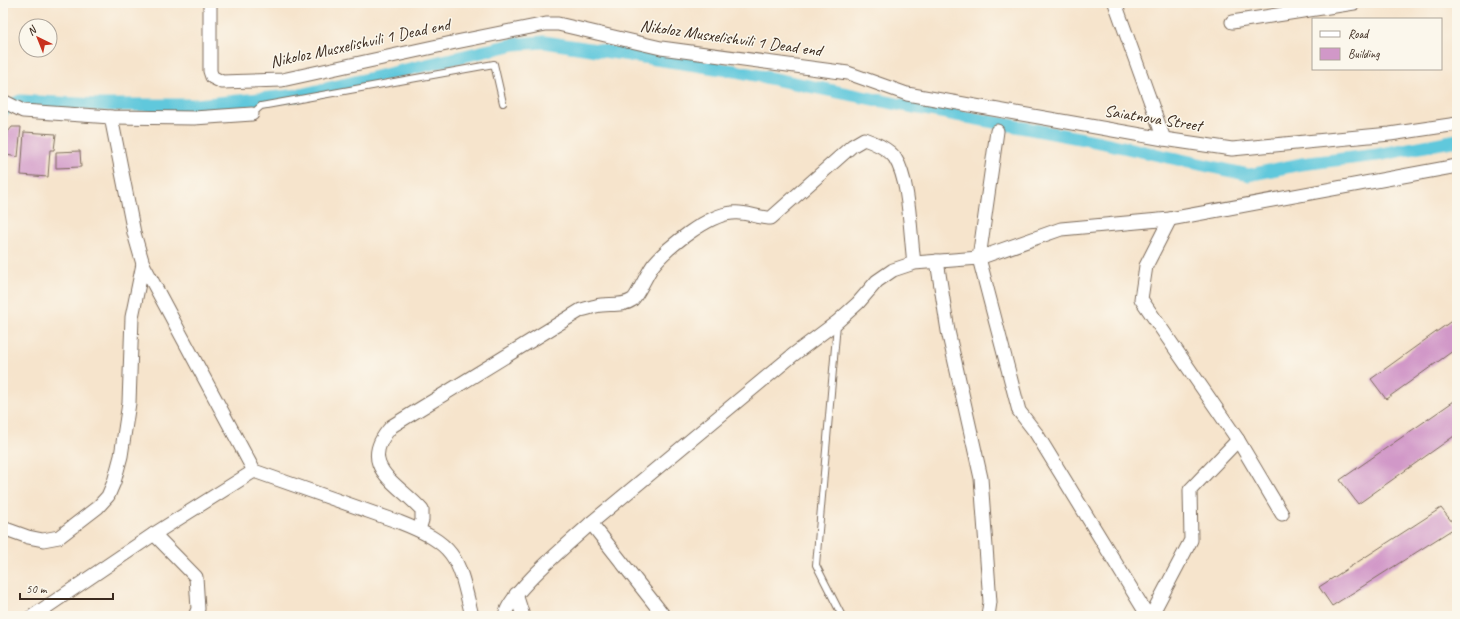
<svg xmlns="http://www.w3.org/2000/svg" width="1460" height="619" font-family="Caveat,sans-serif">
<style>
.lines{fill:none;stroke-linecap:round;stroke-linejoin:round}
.canal{stroke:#60c8dc;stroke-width:13}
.building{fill:#d198c8}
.lane-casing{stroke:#7c6b5b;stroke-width:8}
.street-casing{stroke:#7c6b5b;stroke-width:15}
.lane{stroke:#fff;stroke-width:6}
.street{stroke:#fff;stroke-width:13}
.labels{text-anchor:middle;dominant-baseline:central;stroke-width:3;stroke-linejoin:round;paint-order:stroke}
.street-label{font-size:17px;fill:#3b2a1e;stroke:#fbf7ec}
</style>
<rect width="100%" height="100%" fill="#fbf7ec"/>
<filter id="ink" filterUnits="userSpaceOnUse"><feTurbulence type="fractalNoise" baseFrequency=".025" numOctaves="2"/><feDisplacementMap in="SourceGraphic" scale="8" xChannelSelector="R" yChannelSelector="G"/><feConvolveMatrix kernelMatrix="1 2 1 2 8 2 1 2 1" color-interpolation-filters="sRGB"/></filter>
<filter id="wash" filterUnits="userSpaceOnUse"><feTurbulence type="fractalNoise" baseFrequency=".012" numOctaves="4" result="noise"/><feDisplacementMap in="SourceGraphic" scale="16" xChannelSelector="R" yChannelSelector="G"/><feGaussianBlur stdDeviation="0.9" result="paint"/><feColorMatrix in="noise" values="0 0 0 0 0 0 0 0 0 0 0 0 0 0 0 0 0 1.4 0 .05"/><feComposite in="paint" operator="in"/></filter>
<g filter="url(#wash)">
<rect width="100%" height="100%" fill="#f6e4cc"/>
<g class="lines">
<polyline class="canal" points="3,110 20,101 99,105 196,105 300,95 515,44 544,42 735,71 902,105 1100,142 1249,175 1301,164 1377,155 1457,140"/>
</g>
<g id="blocks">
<g class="building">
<polygon points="12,127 21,127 18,157 6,155 8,132"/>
<polygon points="24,132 56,134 54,150 50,150 48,177 21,175"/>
<polygon points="80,151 81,167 56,168 56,152"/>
<polygon points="1457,317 1457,348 1386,399 1371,379"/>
<polygon points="1457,399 1457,434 1358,504 1340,480"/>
<polygon points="1441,508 1456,527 1332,606 1319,587"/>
</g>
</g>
</g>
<g filter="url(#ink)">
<use href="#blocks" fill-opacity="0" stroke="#7c6b5b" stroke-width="1"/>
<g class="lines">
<defs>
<g id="lane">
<polyline points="252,114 261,106 494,64 503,103"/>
<polyline points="837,324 816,565 842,616"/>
</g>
<g id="street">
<polyline points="210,3 210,71 212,77 222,82 282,80 456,42 546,24 558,24 661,48 848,73 907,94 1164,139 1232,149 1390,134 1457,124"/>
<polyline points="1115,3 1164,139"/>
<polyline points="1232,22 1354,3"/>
<polyline points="3,101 23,111 111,117 194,118 252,114"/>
<path d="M 111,117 L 134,233 L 143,264 L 254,471 L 399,522 C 458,545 458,558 472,616"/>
<polyline points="997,131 979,258 1019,411 1036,433 1148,616"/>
<polyline points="1170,219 1146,266 1141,299 1238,440 1282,514"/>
<polyline points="937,261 948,331 981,478 990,602 988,616"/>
<polyline points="3,528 28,537 43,540 59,537 98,507 108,496 114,482 121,456 129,403 132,317 143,264"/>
<path d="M 419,530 L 422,520 L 422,510 C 397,482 355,466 392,426 L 581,310 C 586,309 591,307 596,306 C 607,303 622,307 632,300 C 637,297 648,271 654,264 C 669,246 708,215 732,213 C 745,211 757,218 771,218 L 852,146 L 864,139 C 873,142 889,149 895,158 C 910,181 910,233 914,263"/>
<polyline points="154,534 196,577 198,609 195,616"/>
<polyline points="516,594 523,616"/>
<polyline points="33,616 154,534 254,471"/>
<path d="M 505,616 C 507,594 572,541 591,523"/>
<polyline points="664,616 591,523 793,355 837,322 858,303 877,281 893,270 914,263 979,258 1061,229 1170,219 1457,166"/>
<polyline points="1151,616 1191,540 1190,490 1238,440"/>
</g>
</defs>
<use href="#lane" class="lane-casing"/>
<use href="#street" class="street-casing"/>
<use href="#lane" class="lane"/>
<use href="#street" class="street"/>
</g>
</g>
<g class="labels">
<g class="street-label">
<text transform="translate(731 38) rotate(8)">Nikoloz Musxelishvili 1 Dead end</text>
<text transform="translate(360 43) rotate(-12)">Nikoloz Musxelishvili 1 Dead end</text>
<text transform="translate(1153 118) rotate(9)">Saiatnova Street</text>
</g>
</g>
<rect width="1460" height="619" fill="none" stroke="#fbf7ec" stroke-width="16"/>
<rect x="1312" y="18" width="130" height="52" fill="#fbf7ec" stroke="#aea59a"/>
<rect x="1320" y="31" width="20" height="6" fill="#ffffff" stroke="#aea59a"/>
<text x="1348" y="38" font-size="12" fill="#3b2a1e">Road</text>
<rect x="1320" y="48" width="20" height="12" fill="#d198c8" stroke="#aea59a"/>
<text x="1348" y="58" font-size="12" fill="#3b2a1e">Building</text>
<g transform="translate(38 38) rotate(317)"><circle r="19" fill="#fbf7ec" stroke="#aea59a"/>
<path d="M0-3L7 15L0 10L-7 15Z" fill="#c8321e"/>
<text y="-6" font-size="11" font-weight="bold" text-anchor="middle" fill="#3b2a1e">N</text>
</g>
<path d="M20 593v6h93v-6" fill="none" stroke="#3b2a1e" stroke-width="2"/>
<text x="26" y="593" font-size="12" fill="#3b2a1e" stroke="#fbf7ec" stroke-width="3" paint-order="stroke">50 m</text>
</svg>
